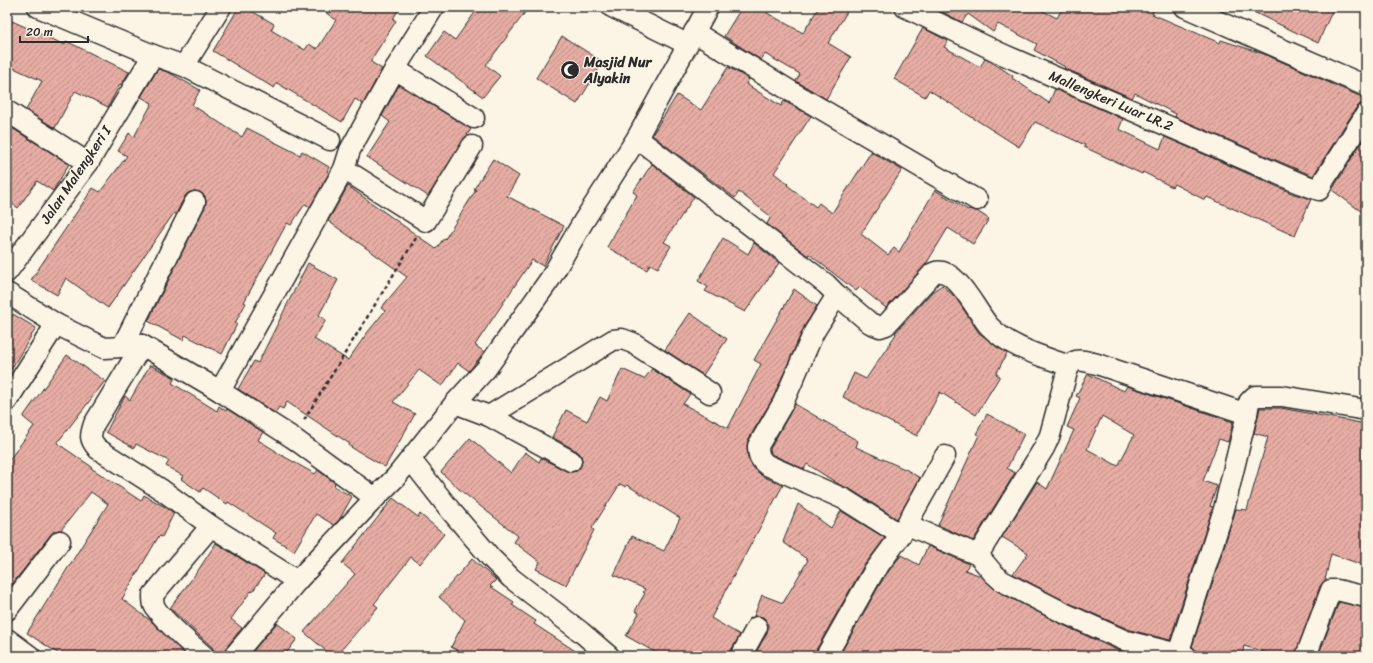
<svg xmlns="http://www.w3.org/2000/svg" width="1373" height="663" font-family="Sriracha,sans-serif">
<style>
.building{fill:url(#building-hatch);stroke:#2b2b2b;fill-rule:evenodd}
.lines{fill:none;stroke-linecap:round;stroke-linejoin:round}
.minor-casing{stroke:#2b2b2b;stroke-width:23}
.path{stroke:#2b2b2b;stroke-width:2.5;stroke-dasharray:4 3;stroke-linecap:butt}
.minor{stroke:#fcf5e5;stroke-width:20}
.labels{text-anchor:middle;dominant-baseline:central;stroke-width:3;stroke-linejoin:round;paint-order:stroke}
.poi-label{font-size:14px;font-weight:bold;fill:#2b2b2b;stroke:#fcf5e5;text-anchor:start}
.street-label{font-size:14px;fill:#2b2b2b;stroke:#fcf5e5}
</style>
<defs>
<pattern id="building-hatch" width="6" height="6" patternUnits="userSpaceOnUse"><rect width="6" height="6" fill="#e7ada4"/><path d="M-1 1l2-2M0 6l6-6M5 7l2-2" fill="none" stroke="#bb8d86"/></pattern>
</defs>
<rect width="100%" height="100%" fill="#fcf5e5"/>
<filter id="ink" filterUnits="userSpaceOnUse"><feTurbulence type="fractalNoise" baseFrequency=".025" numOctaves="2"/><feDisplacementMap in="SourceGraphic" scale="8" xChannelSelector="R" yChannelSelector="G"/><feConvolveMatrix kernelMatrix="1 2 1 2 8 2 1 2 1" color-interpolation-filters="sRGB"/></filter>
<g filter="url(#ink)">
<g class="building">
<polygon points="239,7 245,7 274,24 271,30 305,50 309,44 317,49 336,20 318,7 400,7 393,19 396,21 371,60 371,62 382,69 363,104 355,99 342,122 277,83 274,88 213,51"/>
<polygon points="479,7 529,7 486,65 500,76 483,97 427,56 444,32 455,40"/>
<polygon points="742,7 771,7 767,13 803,33 819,7 850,7 828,43 851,57 826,99 796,81 800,74 765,54 761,60 724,36"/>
<polygon points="935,7 1035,7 1057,18 1063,7 1155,7 1152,14 1220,43 1221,40 1264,54 1366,99 1366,103 1360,104 1356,108 1313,176 1175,117 1176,114 1135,93 1132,98 1064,68 1065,67 1034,50 1037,44 998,24 993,32 968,14 962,22 934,8"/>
<polygon points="1243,7 1334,7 1318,43"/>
<polygon points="12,21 65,45 66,41 129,72 121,85 120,84 108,107 75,91 55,128 26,110 42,81 7,65 7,32"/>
<polygon points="923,28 948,41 944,47 980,67 985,59 993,63 1013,76 1012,78 1049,103 1055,89 1123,119 1119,129 1160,149 1165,137 1294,194 1311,199 1295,236 1207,197 1205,200 1174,184 1172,187 1143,172 1142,174 1084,147 1085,145 1035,122 1019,147 929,90 925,97 894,79"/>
<polygon points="562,36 603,62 577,104 536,78"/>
<polygon points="728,67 749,79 746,84 781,106 784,101 811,116 774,173 788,184 787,185 816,207 819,203 832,213 871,152 902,170 861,234 888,255 894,248 899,252 935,190 968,210 969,209 977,211 989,219 973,244 948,228 926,264 886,308 860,287 856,291 809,254 808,256 767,224 770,218 768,216 769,215 739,192 735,198 652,135 677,95 701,110"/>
<polygon points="158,69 170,73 200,90 192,105 242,137 247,128 300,155 302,151 329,167 327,171 329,173 310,207 305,204 291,225 287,223 244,302 246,303 235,323 237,324 222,354 185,335 183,340 148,321 205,207 206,202 205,196 200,192 194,191 188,193 185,196 176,214 174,213 108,308 66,278 57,295 31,280 93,188 100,192 127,156 118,151 129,133 134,137 152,103 141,97"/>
<polygon points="399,85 471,129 428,196 367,157 390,122 382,116"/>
<polygon points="7,125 69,164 53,191 37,181 18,208 7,200"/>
<polygon points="1366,135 1366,215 1332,190"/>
<polygon points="493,159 519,176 507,196 564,226 543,266 532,260 475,345 484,352 469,371 458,363 442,386 419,370 393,402 415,414 385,467 349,446 350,444 287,402 283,409 279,407 275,413 238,389 254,361 258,363 308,263 338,280 319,315 326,320 314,339 348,360 367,333 385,311 381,308 407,277 328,221 348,186 436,249 444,238 445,239 476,190 474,189"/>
<polygon points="652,164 694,197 664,242 671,246 658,268 650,264 647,270 607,247 637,195 633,192"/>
<polygon points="723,238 748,254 754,243 779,263 745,312 705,291 708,287 698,281"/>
<polygon points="942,285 956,298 979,333 1007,353 996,374 1000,376 976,415 940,392 917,436 843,397 854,373 866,379 896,334 895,333 932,292"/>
<polygon points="794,289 817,306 804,327 773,398 748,440 747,446 748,459 755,469 762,476 783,485 711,618 740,635 731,650 730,656 662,656 626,636 639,613 635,611 645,593 643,592 645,589 614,575 632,536 664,551 680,518 627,485 626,487 620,484 592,528 594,530 566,585 536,569 540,562 514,542 518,536 460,490 441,472 470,438 511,473 525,452 539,462 541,458 566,471 572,472 577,471 581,466 582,460 581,455 577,451 552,437 566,410 587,421 600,397 607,401 622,369 644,379 652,369 690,394 683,404 728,428 761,364 754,360"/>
<polygon points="690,313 727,339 703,375 665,350"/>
<polygon points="13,314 36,328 7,376 7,325"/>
<polygon points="67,355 105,381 57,443 92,467 91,468 141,501 144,495 165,507 174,513 162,537 159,536 122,599 151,621 187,656 62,656 27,633 108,504 91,492 61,530 55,531 51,534 7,591 7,463 34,426 23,417"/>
<polygon points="150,365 175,378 172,383 217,411 219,406 226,411 227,409 263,432 258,440 276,451 276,452 315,474 318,470 319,471 335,483 334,486 352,497 339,520 334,525 316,514 294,551 273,538 276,533 228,502 227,504 203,488 200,492 181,479 183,476 166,466 169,461 136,444 134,448 106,432 125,396 130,400"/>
<path d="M 1088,374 L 1124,391 L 1127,386 L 1233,422 L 1228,442 L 1219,439 L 1203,481 L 1217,486 L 1210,506 L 1213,507 L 1170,640 L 1130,630 L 1069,603 L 1013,574 L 1028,553 L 1002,537 L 1037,482 L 1047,489 L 1074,430 L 1067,427 L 1080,398 L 1076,396 ZM 1102,416 L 1134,435 L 1118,466 L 1087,449 Z"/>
<polygon points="795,404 858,441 856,447 907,470 920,478 897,519 850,489 840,485 807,464 804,469 771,454 770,449"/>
<polygon points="1260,408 1281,408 1366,424 1366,566 1331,554 1325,580 1320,586 1295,656 1278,656 1244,646 1242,656 1197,656 1197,652 1192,647 1236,509 1247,510 1268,437 1254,433"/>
<polygon points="987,414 1024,434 1007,468 1015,473 973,541 938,525 979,435 976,434"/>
<polygon points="393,498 418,517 420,514 444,534 420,564 411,557 374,604 378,607 336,656 332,656 304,632 355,574 342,563"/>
<polygon points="798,504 831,528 841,511 885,538 863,567 816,650 815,656 754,656 767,633 768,627 767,621 763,617 757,616 754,616 762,595 783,603 808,560 783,542"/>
<polygon points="216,543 265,574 252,592 251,591 231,619 242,628 225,649 223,656 215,656 215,652 212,647 170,608 197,572"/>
<polygon points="928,546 969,564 965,570 981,576 997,591 1059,623 1121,652 1139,656 839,656 883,579 901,555 919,565"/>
<polygon points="472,559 496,580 490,586 514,602 512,605 536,621 534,624 583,656 468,656 451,647 465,620 439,597"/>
<polygon points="1339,602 1366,608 1366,656 1318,656"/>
<polygon points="277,623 297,639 284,656 249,656"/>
</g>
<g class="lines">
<defs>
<g id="minor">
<polyline points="38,7 153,55 184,66 330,140"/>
<polyline points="434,7 395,69 350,150 344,169 426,221 472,146"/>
<polyline points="612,7 687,44"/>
<polyline points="905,7 1002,54 1299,183 1319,190 1324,180 1366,114"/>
<polyline points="1185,7 1366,86"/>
<polyline points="694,32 792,92 977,200"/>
<polyline points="184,66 221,7"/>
<polyline points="395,69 474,118"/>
<polyline points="7,111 88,163"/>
<path d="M 637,138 L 826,284 L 837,295 L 814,332 L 783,403 L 758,446 C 758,455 760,460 767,465 L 844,499 L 901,535"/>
<polyline points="7,272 88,163 153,55"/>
<polyline points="7,293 56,324 7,401"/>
<path d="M 837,295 L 870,323 L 880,327 L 886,325 L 933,273 C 955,263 977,313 989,326 C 1010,348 1042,356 1069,366"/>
<polyline points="56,324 104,348 122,347 133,344 142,345 220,391 293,438 375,498"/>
<path d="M 142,345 L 94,424 C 90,436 89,439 98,449 L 162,490 L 211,526 L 297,581"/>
<polyline points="122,347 195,202"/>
<polyline points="220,391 344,169"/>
<polyline points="455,403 489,416 571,461"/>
<polyline points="489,416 613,340 622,339 633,343 710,393"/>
<polyline points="411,460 451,511 491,558 511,578 581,632 609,656"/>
<polyline points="908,522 945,456"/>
<path d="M 978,555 L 1044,448 L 1050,435 L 1067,372 C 1073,355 1083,361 1097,364 L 1247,414"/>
<polyline points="7,610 60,541"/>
<polyline points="7,639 30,656"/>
<polyline points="1178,654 1224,509 1247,414 1249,402 1255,396 1282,396 1366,410"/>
<path d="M 204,656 C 194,647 157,615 154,605 C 153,602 153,598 153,595 L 211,526"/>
<polyline points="234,656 297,581 375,498 396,477 455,403 486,369 550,279 583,222 637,138 708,7"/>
<polyline points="741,656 757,627"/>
<polyline points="826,656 873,573 896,542 908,522 917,529 978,555 993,573 1002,581 1064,613 1126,641 1186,656"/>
<polyline points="1306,656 1331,590 1337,590 1366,597"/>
</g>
</defs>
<use href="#minor" class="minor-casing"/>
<polyline class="path" points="304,420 416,238"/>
<use href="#minor" class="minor"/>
</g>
</g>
<defs>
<symbol id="mosque-disc" viewBox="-11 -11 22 22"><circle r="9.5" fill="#2b2b2b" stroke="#fcf5e5"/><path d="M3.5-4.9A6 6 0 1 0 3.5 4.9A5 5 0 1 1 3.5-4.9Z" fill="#fff"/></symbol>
</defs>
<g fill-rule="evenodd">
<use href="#mosque-disc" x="559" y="59" width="22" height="22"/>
</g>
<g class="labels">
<g class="poi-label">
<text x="584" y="62">Masjid Nur<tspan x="584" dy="16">Alyakin</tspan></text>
</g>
<g class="street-label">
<text transform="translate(1111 101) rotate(23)">Mallengkeri Luar LR.2</text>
<text transform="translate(76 175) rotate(-56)">Jalan Malengkeri I</text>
</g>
</g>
<rect width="1373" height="663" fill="none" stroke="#fcf5e5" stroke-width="24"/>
<rect x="12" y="12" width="1349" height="639" fill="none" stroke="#2b2b2b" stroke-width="1.5" filter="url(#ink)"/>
<path d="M20 36v6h68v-6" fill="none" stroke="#2b2b2b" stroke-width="2"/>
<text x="26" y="36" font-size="12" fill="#2b2b2b" stroke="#fcf5e5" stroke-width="3" paint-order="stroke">20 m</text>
</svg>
